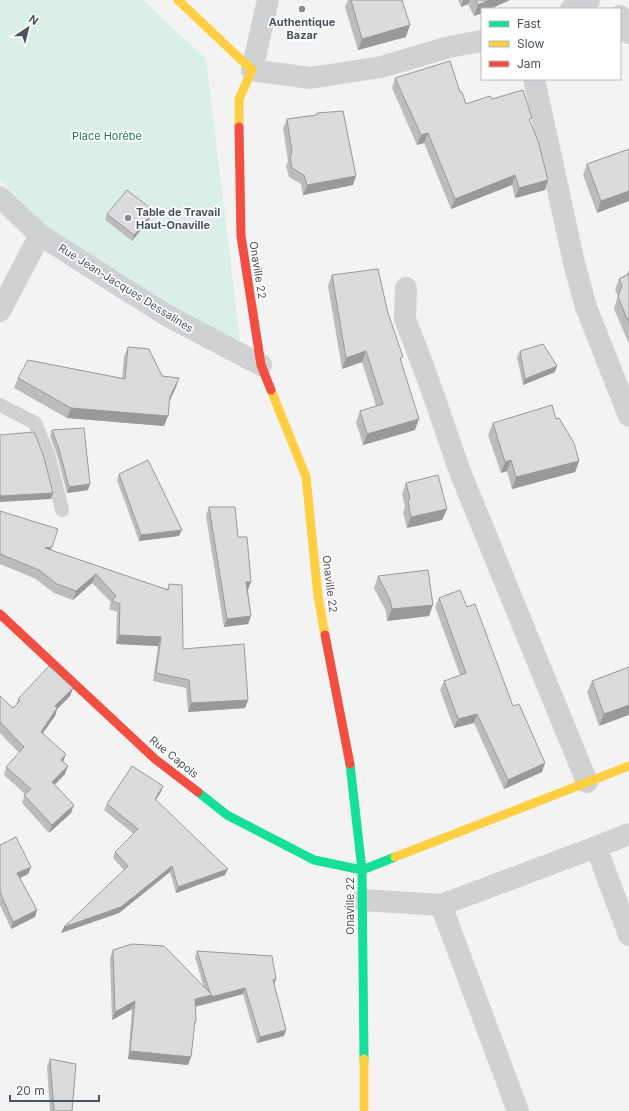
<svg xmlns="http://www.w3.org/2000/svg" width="629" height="1111" font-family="Inter,sans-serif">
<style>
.green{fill:#daefe5}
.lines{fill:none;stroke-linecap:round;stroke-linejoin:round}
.lane{stroke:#cfd1d3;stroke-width:14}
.street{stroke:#cfd1d3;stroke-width:22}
.fast{stroke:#16e098;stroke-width:9}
.slow{stroke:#ffcf43;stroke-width:9}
.jam{stroke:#f24e42;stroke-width:9}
.wall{fill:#bcbcbe}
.shaded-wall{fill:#99999b}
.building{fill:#dbdbdd;stroke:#99999b}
.poi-dot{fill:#868b92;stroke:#fff;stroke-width:1.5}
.labels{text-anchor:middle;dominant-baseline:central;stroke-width:3.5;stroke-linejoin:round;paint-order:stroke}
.poi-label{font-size:11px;font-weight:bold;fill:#4b535e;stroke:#fff}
.park-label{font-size:11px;fill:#217b59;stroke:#fff}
.street-label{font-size:11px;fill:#4b535e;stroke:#fff}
</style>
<rect width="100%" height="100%" fill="#f3f3f3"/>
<polygon class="green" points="0,0 143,0 206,59 241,349 66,246 0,180"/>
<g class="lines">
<polyline class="lane" points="0,405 35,423 49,457 62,510"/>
<g class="street">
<polyline points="268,0 252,70 310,78 381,67 449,47 482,41"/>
<polyline points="571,9 589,0"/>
<polyline points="620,16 629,33"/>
<polyline points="534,79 574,263 586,307 629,416"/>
<polyline points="0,197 40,235 166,315 261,365"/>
<polyline points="406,288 405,319 429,382 460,472 587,782"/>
<polyline points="0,311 40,235"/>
<polyline points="629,834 596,847 629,935"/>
<polyline points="362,900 441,905"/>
<polyline points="518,1111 441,905 596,847"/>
</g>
<g class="fast">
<polyline points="350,764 362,870 364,1059"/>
<polyline points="198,792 227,815 314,860 362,870 395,857"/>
</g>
<g class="slow">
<polyline points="178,0 252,70 239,99 239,127"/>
<polyline points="271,390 306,477 318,596 325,635"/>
<polyline points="395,857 629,766"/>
<polyline points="364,1059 364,1111"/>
</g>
<g class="jam">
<polyline points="239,127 241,236 261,365 271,390"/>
<polyline points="0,614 155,759 198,792"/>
<polyline points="325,635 350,764"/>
</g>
</g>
<g class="wall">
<polygon points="348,0 402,0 406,37 358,50 345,7"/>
<polygon points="458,0 510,0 490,9 482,9 482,13 474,16 468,4 461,7"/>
<polygon points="395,78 460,92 466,104 492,99 530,122 548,180 545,190 515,198 512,185 451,209 424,143 417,145 392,88"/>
<polygon points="317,113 353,185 303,195 301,184 289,177 286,166 288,161 283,128 287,119 316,115"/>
<polygon points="629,149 597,213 583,175 587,164"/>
<polygon points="154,211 151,217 132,241 105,220 107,214"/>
<polygon points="629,270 629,344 614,309 618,296 615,290 619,279 627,274"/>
<polygon points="332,275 388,313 401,362 415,430 363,445 356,422 360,411 376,406 362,362 342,369 328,286"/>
<polygon points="128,347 162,376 179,378 176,387 170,400 164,426 67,418 14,388 18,378 122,379 124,356"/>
<polygon points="520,351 555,372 523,385 517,357"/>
<polygon points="556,419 579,461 575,472 512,489 507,471 501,473 488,435 493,423"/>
<polygon points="52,430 90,484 88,490 67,493 57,455 50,436"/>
<polygon points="119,474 179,536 139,541 117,480"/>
<polygon points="406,483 447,509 442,520 407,528 403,513 405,507 402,494"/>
<polygon points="209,507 238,537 248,590 251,616 248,624 224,627 206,516"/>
<polygon points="0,511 51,550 167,590 169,584 183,649 248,700 245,708 188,712 186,688 153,681 158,646 116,644 117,612 109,609 111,602 92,583 73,600 54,593 36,579 0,564"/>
<polygon points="378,576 429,616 387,621 386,611 374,588"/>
<polygon points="439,598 467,607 513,706 542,772 504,789 474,723 454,728 440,690 444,681 460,675 435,607"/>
<polygon points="629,667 599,726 587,692 592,681"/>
<polygon points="73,688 70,696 57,709 55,716 42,734 63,762 65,774 55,785 71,813 49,833 22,803 25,794 4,775 6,767 19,753 0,733 0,696 13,708 16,705 18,699"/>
<polygon points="163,786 161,792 156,800 225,875 176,893 170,872 119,913 61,933 124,870 113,858 115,852 134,834 104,810 107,804"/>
<polygon points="0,845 31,867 28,874 20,878 37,910 35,917 11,929 0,905"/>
<polygon points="113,950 204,988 195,957 197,951 274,985 286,1030 284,1036 257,1043 243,994 196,1007 196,1021 194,1027 188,1065 128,1059 132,1009 112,1020 110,958"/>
<polygon points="50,1059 72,1111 50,1111 47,1067"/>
</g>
<g class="shaded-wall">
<polygon points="463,0 470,0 468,4 461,7"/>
<polygon points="489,0 510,0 490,9 482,9 482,13 474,16 478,5"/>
<polygon points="410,25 406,37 358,50 362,39"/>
<polygon points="428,133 424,143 417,145 421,135"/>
<polygon points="515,175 512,185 451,209 455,199"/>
<polygon points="356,176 353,185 303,195 307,185"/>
<polygon points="548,180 545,190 515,198 519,188"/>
<polygon points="629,191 629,201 597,213 601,201"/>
<polygon points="154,211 151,217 132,241 134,235"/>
<polygon points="366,351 362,362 342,369 346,358"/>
<polygon points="557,366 555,372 523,385 525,379"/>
<polygon points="179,378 176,387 167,407 170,397"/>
<polygon points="71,408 168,416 164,426 67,418"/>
<polygon points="419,419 415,430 363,445 367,434"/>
<polygon points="511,460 507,471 501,473 505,462"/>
<polygon points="579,461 575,472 512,489 516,477"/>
<polygon points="90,484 88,490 67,493 69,487"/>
<polygon points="53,493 51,499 0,502 0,496"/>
<polygon points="447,509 442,520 407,528 411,517"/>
<polygon points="182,530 179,536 139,541 141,535"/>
<polygon points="52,547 49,555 45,548"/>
<polygon points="96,574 92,583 73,600 76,591"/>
<polygon points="246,582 251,582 248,590 243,590"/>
<polygon points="433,605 429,616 387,621 392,609"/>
<polygon points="251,616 248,624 224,627 227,619"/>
<polygon points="119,635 161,637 158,646 116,644"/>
<polygon points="73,688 70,696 57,709 55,716 38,740 41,732 55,706"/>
<polygon points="248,700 245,708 188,712 191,703"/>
<polygon points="629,705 629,715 599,726 604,714"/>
<polygon points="477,714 474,723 454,728 458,719"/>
<polygon points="66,754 63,762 61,760"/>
<polygon points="545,763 542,772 504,789 508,780"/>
<polygon points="68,766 65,774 49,790 52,782"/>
<polygon points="163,786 161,792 153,804 155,799"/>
<polygon points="74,805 71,813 49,833 52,825"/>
<polygon points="172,866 170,872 119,913 61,933 64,927"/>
<polygon points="31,867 28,874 15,880 17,873"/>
<polygon points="228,869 225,875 176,893 178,887"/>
<polygon points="37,910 35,917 11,929 13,922"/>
<polygon points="276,979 274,985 273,980"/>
<polygon points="245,988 243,994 209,1003 211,997"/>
<polygon points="212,995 209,1003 192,1007 195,999"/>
<polygon points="135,1001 132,1009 112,1020 115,1012"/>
<polygon points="286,1030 284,1036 257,1043 260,1037"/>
<polygon points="130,1051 191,1057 188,1065 128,1059"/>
</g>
<g class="building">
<polygon points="351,0 402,0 410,25 362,39"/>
<polygon points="476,0 489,0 478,5"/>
<polygon points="450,61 460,92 462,92 466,104 490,96 492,99 523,90 532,118 529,119 538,141 548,180 519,188 515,175 455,199 428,133 421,135 395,78"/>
<polygon points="343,111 356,176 307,185 304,175 292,168 290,157 292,152 287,119 317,115 317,113"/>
<polygon points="629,149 629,191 601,201 587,164"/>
<polygon points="127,190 154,211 134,235 107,214"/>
<polygon points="378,269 388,313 403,357 400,358 419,419 367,434 360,411 383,404 366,351 346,358 332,275"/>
<polygon points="629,274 629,323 618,297 622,285 619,279"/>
<polygon points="543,344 557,366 525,379 520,351"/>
<polygon points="128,347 149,349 162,376 179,378 170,397 168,416 71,408 18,378 28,360 125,379"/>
<polygon points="552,405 556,419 559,418 574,443 579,461 516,477 511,460 505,462 493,423"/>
<polygon points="84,428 90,484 69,487 59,449 52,430"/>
<polygon points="34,432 43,454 53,493 0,496 0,435"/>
<polygon points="148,460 182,530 141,535 119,474"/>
<polygon points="438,475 447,509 411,517 408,501 410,498 406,483"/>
<polygon points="209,507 235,507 238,537 247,537 251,582 246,582 251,616 227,619"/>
<polygon points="0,511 58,529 52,547 45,548 168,590 169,584 182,585 183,649 244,644 248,700 191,703 189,680 156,673 161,637 119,635 120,604 112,601 116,596 96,574 76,591 57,584 39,570 0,554"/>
<polygon points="428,570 433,605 392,609 390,600 378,576"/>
<polygon points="460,590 467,607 475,604 513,706 519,704 545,763 508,780 477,714 458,719 444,681 466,673 439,598"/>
<polygon points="49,666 73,688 55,706 57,708 41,732 66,754 61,760 68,766 52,782 74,805 52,825 24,795 31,789 6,767 24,747 0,722 0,696 13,708 20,701 18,699"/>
<polygon points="629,667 629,705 604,714 592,681"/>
<polygon points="132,766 163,786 155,799 228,869 178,887 172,866 121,907 64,927 128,866 115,852 138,829 107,804"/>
<polygon points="16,837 31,867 17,873 37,910 13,922 0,892 0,845"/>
<polygon points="132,944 164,946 212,995 195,999 196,1021 195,1021 191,1057 130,1051 135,1001 115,1012 113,950"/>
<polygon points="197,951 272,956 276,979 273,980 286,1030 260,1037 245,988 211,997 212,995 210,993"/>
<polygon points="50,1059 76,1064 72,1111 54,1111"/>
</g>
<g class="poi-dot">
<circle cx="302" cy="9" r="4"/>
<circle cx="128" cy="218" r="4"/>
</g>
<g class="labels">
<g class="poi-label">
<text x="302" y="22">Authentique<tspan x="302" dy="13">Bazar</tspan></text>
<text x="136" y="212" text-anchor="start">Table de Travail<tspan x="136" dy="13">Haut-Onaville</tspan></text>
</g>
<g class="park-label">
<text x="107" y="136">Place Horèbe</text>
</g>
<g class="street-label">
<text transform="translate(258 270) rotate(81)">Onaville 22</text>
<text transform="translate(126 288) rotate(32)">Rue Jean-Jacques Dessalines</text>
<text transform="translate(330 584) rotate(83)">Onaville 22</text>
<text transform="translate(174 757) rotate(39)">Rue Capois</text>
<text transform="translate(350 906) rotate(-90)">Onaville 22</text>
</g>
</g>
<rect x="481" y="8" width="140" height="72" fill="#ffffff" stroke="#b7babf"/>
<rect x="489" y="21" width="20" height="6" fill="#16e098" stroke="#b7babf"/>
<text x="517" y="28" font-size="12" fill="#4b535e">Fast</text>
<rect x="489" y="41" width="20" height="6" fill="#ffcf43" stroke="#b7babf"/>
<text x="517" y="48" font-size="12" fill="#4b535e">Slow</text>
<rect x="489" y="61" width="20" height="6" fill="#f24e42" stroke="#b7babf"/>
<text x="517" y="68" font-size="12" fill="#4b535e">Jam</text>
<g transform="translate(28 28) rotate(35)" stroke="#ffffff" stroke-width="3" paint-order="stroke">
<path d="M0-3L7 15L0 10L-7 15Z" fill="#4b535e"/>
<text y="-6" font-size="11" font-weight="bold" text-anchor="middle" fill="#4b535e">N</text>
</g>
<path d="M10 1095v6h89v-6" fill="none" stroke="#4b535e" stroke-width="2"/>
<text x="16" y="1095" font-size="12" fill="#4b535e" stroke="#ffffff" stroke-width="3" paint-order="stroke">20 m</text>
</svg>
